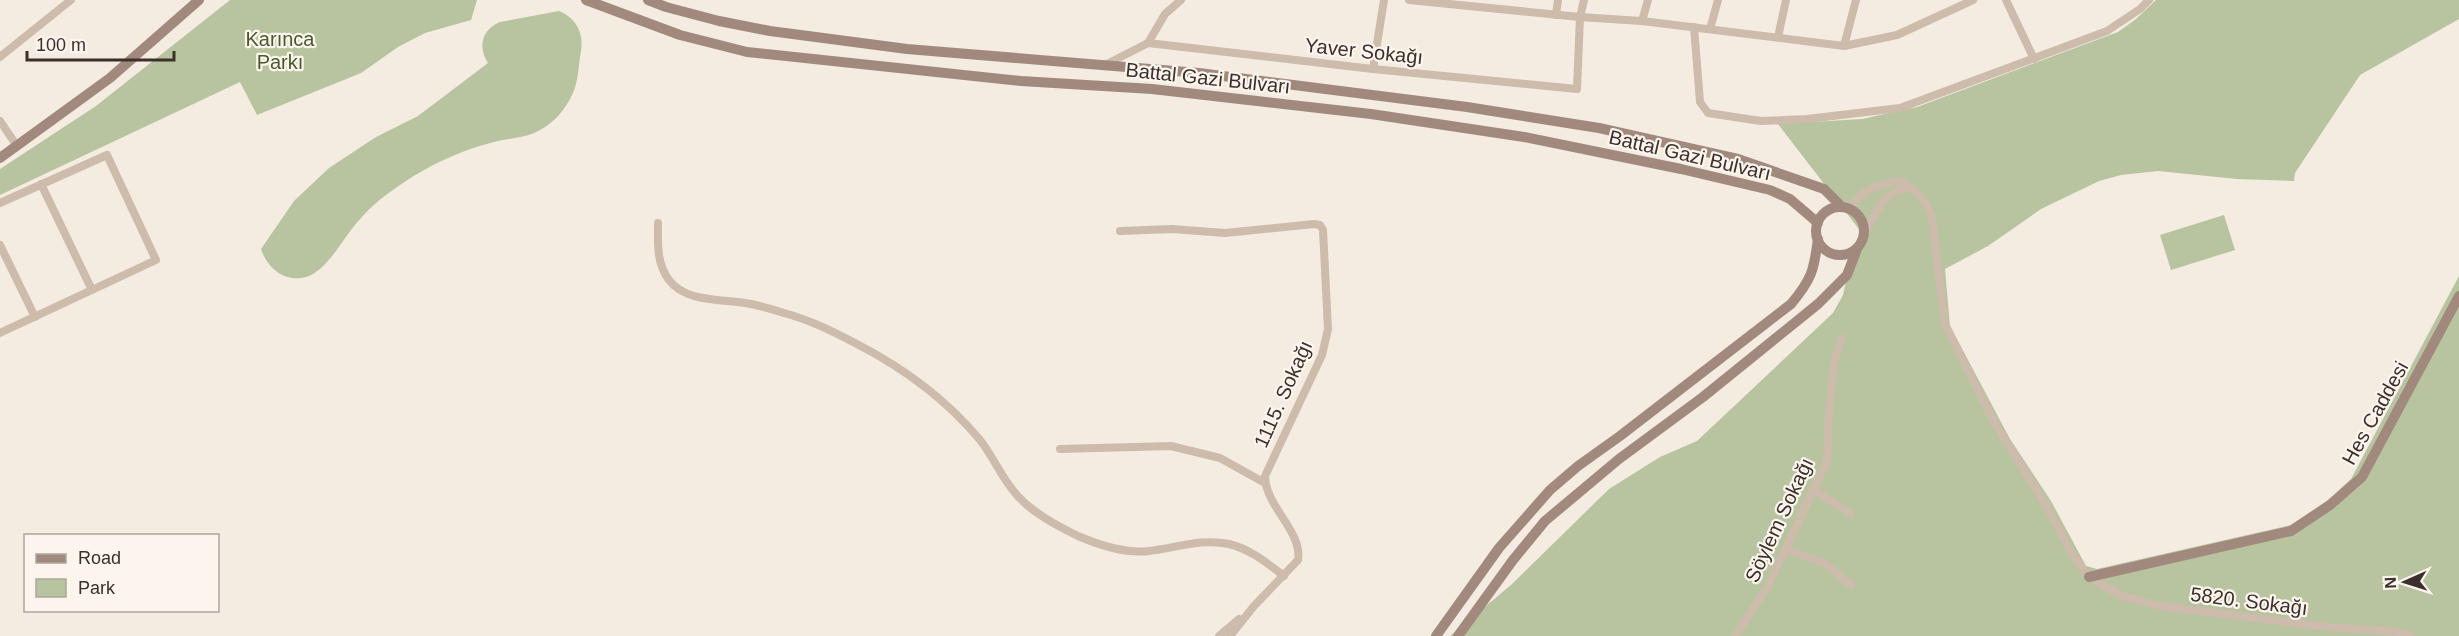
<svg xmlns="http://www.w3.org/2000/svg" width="2459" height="636" font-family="Arial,sans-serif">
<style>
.green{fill:#b8c4a0}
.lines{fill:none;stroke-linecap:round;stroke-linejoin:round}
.street{stroke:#cdbbac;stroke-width:8}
.secondary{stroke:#a18a7d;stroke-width:10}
.labels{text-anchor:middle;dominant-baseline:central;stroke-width:4.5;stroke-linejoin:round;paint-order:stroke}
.park-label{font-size:20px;fill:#4a5a2e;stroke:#fbf5ee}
.street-label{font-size:20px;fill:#3b302b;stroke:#fbf5ee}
</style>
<rect width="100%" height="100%" fill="#f4ebe1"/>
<g class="green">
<polygon points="230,0 477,0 471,20 425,33 398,47 361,73 257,115 240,82 0,195 0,169 96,106"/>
<polygon points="2156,0 2459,0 2459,19 2360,75 2295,173 2294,181 2237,179 2158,171 2121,175 2099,181 2041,209 1988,246 1945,269 1950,326 2010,439 2051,501 2086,566 2097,569 2291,525 2327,501 2351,479 2459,276 2459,636 1450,636 1511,585 1609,489 1660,457 1697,441 1833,313 1843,295 1847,277 1865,237 1778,124 1862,119 1917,107 2118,32 2136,19"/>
<path d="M 559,11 C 576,18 584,33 581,51 C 578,66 579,81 572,95 C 565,110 553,124 538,131 C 526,138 508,138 494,142 C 462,150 431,164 403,183 C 388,193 373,204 361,218 C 345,234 328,271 306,277 C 285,283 267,268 261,249 L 294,201 L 329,168 L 376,137 L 418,116 L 488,63 C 478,47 481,30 500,22 Z"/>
<polygon points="2224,215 2235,250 2171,270 2160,235"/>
</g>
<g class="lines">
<g class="street">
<polyline points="1409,0 1580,17 1642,21 1844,46 1897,35 1973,0"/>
<polyline points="2006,0 2034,59"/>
<polyline points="1556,15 1558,0"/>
<polyline points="1642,21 1648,0"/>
<polyline points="1694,27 1700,102 1708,113 1761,121 1807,119 1900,108 2107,31 2140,9 2149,0"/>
<polyline points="1710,29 1718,0"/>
<polyline points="1778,37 1786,0"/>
<polyline points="1148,43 1373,69 1577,89 1580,17 1584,0"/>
<polyline points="1844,46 1856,0"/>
<polyline points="0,57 71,0"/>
<polyline points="1105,65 1148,43 1165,14 1181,0"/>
<polyline points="1373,69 1384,0"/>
<polyline points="0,121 17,146"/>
<polyline points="41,184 92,290"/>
<polyline points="0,203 107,155 156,260 0,333"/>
<path d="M 1849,209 C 1862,189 1878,184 1901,181 C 1916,191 1925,199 1932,217 L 1945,324 L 1990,415 L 2048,509 L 2072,554 L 2089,577 L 2122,596 L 2160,606 L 2328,627 L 2397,632 L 2411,636"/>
<path d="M 658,223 C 658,242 656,263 669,280 C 685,302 721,299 745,303 C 758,305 772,309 784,313 C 810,320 832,331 855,343 C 902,367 946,399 980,440 C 992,455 1000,474 1012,489 C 1027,510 1055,525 1078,536 C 1099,545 1125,554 1149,551 C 1176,548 1202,538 1229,544 C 1250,549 1267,563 1284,576"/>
<path d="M 1120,231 L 1172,229 L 1225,233 L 1314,224 L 1320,225 L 1323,230 L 1328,329 L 1322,355 L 1265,476 C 1265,506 1303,532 1298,560 L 1254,606 L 1230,636"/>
<path d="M 1864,235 C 1875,214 1884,189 1911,188"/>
<polyline points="0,245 35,317"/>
<polyline points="1060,449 1171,446 1220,458 1265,483"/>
<polyline points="1814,490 1850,513"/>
<polyline points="1786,549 1824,563 1851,585"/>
<polyline points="1219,636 1239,619"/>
<polyline points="1735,636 1768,586 1827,461 1829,409 1834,362 1842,338"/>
</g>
<g class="secondary">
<polyline points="586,0 680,35 747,52 1021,81 1152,89 1257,101 1371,114 1524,137 1681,169 1770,190 1790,199 1818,223"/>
<polyline points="648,0 666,7 719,21 770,31 907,49 1199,73 1467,107 1599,128 1738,159 1824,189 1842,207"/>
<polyline points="0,158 110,78 199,0"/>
<circle cx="1840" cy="231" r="24"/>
<polyline points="2089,577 2291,531 2330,505 2362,477 2459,296"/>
<path d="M 1436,636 L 1499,548 L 1550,490 L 1578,466 L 1620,436 L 1791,304 C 1812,279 1814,270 1818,239"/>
<polyline points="1458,636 1513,560 1545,521 1619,459 1703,397 1818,304 1847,275 1857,249"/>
</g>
</g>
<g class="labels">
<g class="park-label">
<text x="280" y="39">Karınca<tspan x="280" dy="23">Parkı</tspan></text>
</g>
<g class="street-label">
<text transform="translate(1364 51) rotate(6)">Yaver Sokağı</text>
<text transform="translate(1208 78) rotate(6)">Battal Gazi Bulvarı</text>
<text transform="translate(1690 155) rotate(13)">Battal Gazi Bulvarı</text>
<text transform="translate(1283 394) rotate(-66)">1115. Sokağı</text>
<text transform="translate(2375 413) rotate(-61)">Hes Caddesi</text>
<text transform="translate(1779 520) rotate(-65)">Söylem Sokağı</text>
<text transform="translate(2249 601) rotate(7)">5820. Sokağı</text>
</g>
</g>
<rect x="24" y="534" width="195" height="78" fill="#fbf5ee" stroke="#aea6a0" stroke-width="1.5"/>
<rect x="36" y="554" width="30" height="9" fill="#a18a7d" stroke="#aea6a0" stroke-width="1.5"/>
<text x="78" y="564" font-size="18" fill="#3b302b">Road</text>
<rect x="36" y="579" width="30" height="18" fill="#b8c4a0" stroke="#aea6a0" stroke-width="1.5"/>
<text x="78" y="594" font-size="18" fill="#3b302b">Park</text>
<g transform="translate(2405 582) rotate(267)" stroke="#fbf5ee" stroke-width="4.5" paint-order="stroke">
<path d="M0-4.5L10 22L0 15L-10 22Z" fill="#3b302b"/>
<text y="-9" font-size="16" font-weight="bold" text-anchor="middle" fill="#3b302b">N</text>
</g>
<path d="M27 51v9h147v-9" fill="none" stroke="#3b302b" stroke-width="3"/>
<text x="36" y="51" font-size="18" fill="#3b302b" stroke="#fbf5ee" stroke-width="4.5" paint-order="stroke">100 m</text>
</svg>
